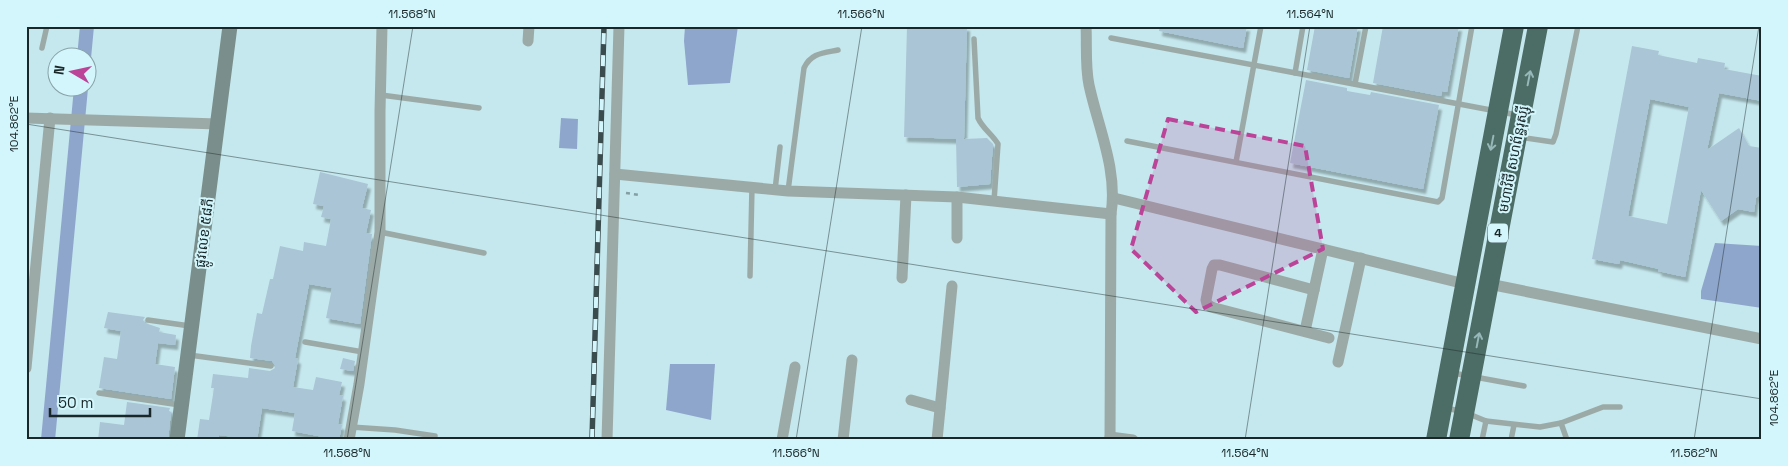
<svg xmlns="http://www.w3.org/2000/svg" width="1788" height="466" font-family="'Space Grotesk','Noto Sans Khmer',sans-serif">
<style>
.water{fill:#8fa6cc}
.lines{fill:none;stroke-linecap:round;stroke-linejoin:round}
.canal{stroke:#8fa6cc;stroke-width:14}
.building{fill:#aac5d6;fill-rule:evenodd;filter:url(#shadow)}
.path{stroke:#849fa3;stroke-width:2.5;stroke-dasharray:4 4;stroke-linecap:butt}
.lane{stroke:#9caaa7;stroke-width:5.5}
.street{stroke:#9caaa7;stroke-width:11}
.secondary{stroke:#7a8f8b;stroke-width:15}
.highway{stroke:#4c6c66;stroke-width:20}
.rail-casing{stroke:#3b4c4f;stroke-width:5.5}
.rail{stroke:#d2f6fc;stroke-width:4;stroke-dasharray:11;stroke-linecap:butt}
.oneway{stroke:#96b8b8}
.marked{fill:#b49;fill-opacity:0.2;stroke:#b49;stroke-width:4;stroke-dasharray:10 6;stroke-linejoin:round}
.ticks{fill:none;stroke:#1a2729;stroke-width:1;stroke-opacity:0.45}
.labels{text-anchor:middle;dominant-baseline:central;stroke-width:4;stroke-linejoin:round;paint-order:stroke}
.shield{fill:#d2f6fc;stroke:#516568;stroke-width:1}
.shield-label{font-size:12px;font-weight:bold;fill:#1a2729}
.street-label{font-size:14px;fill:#1a2729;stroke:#d2f6fc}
.neatline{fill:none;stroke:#1a2729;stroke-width:2}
.ticks-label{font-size:12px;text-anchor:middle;fill:#1a2729}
</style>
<defs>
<filter id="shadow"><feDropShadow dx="3" dy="5" stdDeviation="1" flood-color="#0004"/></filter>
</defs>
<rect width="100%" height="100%" fill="#c5e8ee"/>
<g class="water">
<polygon points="685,26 738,26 730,83 688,85 684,41"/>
<polygon points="561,118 578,119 577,149 559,148"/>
<polygon points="1715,243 1762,246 1762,308 1701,299 1701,291"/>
<polygon points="670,364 715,364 711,420 666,410"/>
</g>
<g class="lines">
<g class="canal">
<polyline points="84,58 87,26"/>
<polyline points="48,440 81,88"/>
</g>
</g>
<g class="building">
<polygon points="907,26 967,26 964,139 987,138 993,144 990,184 957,187 956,139 963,139 904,137"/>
<polygon points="1160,26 1247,26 1243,48 1159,31"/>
<polygon points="1315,26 1358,26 1349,78 1307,70"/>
<polygon points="1383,26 1459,26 1447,92 1442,91 1441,96 1373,83"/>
<path d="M 1632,46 L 1659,51 L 1658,55 L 1697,63 L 1698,58 L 1725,63 L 1724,69 L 1762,76 L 1762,101 L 1719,93 L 1707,150 L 1739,128 L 1749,146 L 1762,148 L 1762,193 L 1756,198 L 1754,212 L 1738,209 L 1721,221 L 1701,190 L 1685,277 L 1658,271 L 1659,269 L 1620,260 L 1619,264 L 1592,259 ZM 1650,99 L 1689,107 L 1667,224 L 1628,216 Z"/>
<polygon points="1306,80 1347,88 1347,91 1370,95 1371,92 1439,105 1423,189 1290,163"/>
<polygon points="320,172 368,184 362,208 371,210 366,233 372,234 360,324 326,318 332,288 309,284 295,358 298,359 293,387 313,390 316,377 342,382 339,395 343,396 338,424 342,425 339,440 292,431 295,413 262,408 257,440 219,435 219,440 197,440 200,419 209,420 214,388 211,388 213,374 248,378 249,368 270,371 275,368 275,365 272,361 250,358 251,346 257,313 262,314 270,279 273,279 280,246 303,251 304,242 326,246 331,219 321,217 324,206 313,204"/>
<polygon points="108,312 145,317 143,320 145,323 160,328 159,332 176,335 175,345 158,343 155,364 175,367 171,399 99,388 104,357 117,359 121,331 104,328"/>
<polygon points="343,358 355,361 353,371 340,369"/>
<polygon points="127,402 170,408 169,411 171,412 168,440 98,440 100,422 124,425"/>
</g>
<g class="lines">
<polyline class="path" points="626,193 639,195"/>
<g class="lane">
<polyline points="1111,38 1517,115"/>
<path d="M 974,39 L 978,118 C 983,129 992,134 998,144 L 994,201"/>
<polyline points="42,48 47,26"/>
<polyline points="1295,73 1303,26"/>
<polyline points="1355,84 1366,26"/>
<polyline points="381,95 479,108"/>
<polyline points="1519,137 1553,142 1556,134 1578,26"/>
<polyline points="1127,141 1438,202 1442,198 1472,26"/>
<polyline points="1236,162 1261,26"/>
<polyline points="775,190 780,147"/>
<path d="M 788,191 L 804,68 C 811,53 823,53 838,50"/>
<polyline points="380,232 484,253"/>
<polyline points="750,276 752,187"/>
<polyline points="148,320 190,326"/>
<polyline points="305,342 363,352"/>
<polyline points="189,355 271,366"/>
<polyline points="1453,373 1524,386"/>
<polyline points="99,393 180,405"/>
<polyline points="1446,408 1464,412 1486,421 1540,427 1561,423 1603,407 1620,407"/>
<polyline points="1561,423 1567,440"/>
<polyline points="351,427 395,430 435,436"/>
<polyline points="1482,440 1486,421"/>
<polyline points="1511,440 1514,425"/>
</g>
<g class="street">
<path d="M 1086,26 C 1087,45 1085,66 1089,85 C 1098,127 1118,170 1111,214 L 1110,440"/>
<polyline points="528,41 529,26"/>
<polyline points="26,118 218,124"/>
<polyline points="615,174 788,191 957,197 1111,214"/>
<polyline points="957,197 957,238"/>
<polyline points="1114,198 1465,284"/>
<polyline points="902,278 906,195"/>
<polyline points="1489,284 1762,339"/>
<polyline points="1314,290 1220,265 1214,265 1212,269 1206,300 1207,304 1211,307 1329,338"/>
<polyline points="1305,331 1323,249"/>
<polyline points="1338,362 1361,258"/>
<polyline points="26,368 50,118"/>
<polyline points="911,400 940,408"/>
<polyline points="1110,437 1133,440"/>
<polyline points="349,440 359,384 380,232 380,111 382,26"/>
<polyline points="607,440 619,26"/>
<polyline points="782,440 795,367"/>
<polyline points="843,440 852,360"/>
<polyline points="937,440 952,286"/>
</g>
<polyline class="secondary" points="177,440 230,26"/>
<g class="highway">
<polyline points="1436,440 1514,26"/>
<polyline points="1459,440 1538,26"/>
</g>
<defs>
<polyline id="rail" points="592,440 604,26"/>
</defs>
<use href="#rail" class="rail-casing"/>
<use href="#rail" class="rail"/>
</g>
<defs><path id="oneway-shaft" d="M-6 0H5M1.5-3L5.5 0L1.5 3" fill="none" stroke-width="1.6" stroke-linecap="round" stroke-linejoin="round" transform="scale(1.25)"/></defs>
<g class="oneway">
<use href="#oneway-shaft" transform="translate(1529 78) rotate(-79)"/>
<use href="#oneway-shaft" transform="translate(1492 143) rotate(101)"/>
<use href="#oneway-shaft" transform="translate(1478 340) rotate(-79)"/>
</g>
<path class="marked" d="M 1168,119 L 1305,146 L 1323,249 L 1196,312 L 1131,249 Z"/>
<path class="ticks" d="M 26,124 L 1762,399M 347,440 L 413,26M 796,440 L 862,26M 1245,440 L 1310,26M 1694,440 L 1759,26"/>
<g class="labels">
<rect class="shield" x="1488" y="223.5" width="20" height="19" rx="4"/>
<g class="shield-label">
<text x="1498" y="233">4</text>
</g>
<g class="street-label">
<text transform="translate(1513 159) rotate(-79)">មហាវិថី សហព័ន្ធរុស្ស៊ី</text>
<text transform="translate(204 233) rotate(-83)">ផ្លូវលេខ ៥៨ភី</text>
</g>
</g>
<rect width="1788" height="466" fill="none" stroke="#d2f6fc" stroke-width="55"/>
<g transform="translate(72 72) rotate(279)"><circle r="24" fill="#d2f6fc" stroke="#88a3a8"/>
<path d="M0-4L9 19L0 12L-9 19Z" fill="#bb4499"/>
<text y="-8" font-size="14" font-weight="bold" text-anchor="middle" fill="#1a2729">N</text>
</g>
<path d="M50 408v8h100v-8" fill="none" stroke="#1a2729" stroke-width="2.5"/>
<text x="58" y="408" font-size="15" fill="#1a2729" stroke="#d2f6fc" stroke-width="4" paint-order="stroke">50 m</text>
<rect x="28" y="28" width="1732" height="410" class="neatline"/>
<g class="ticks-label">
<text x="412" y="18">11.568°N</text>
<text x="861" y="18">11.566°N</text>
<text x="1310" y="18">11.564°N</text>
<text transform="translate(14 124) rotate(-90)" y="4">104.862°E</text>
<text transform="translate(1774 398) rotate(-90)" y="4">104.862°E</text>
<text x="347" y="457">11.568°N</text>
<text x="796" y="457">11.566°N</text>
<text x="1245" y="457">11.564°N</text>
<text x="1694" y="457">11.562°N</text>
</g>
</svg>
